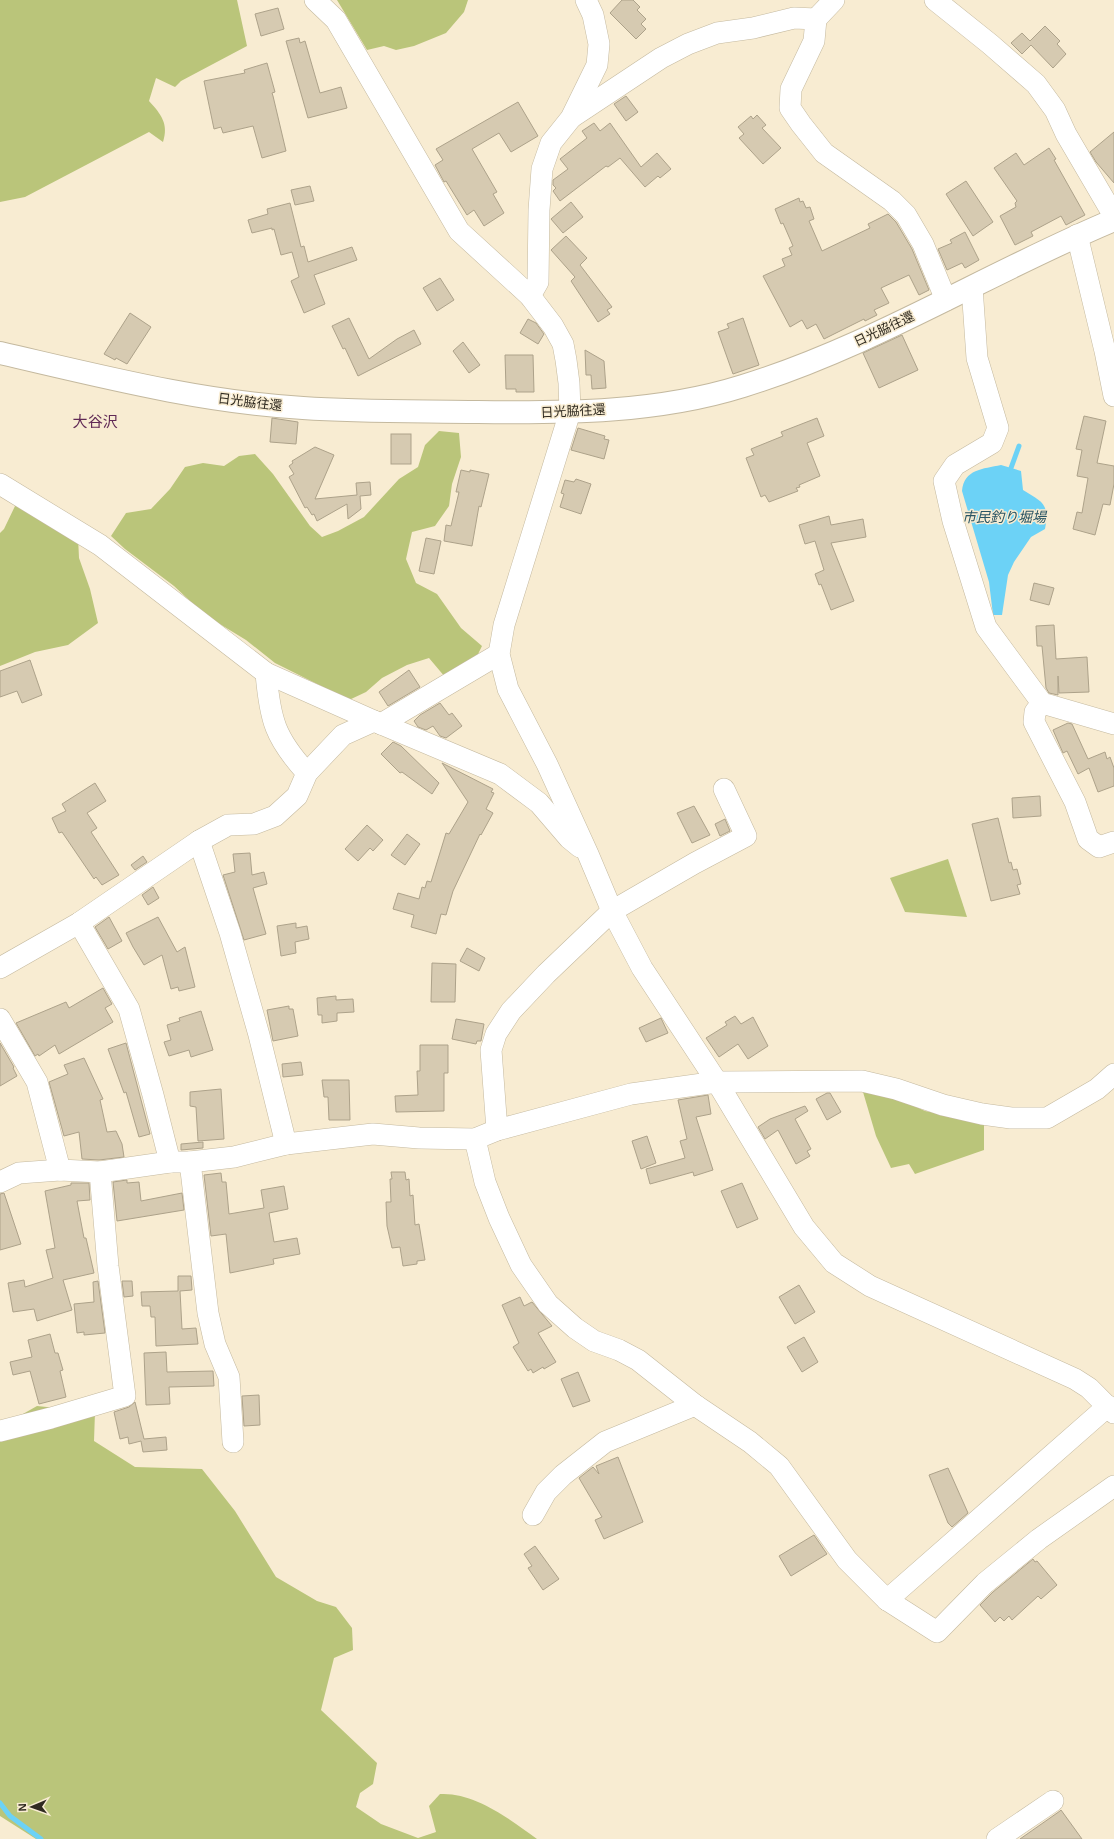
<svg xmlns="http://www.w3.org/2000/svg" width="1114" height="1839" font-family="Helvetica,'Noto Sans JP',sans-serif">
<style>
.green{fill:#bac57a}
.water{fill:#6cd2f6}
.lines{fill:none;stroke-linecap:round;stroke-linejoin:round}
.stream{stroke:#6cd2f6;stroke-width:5}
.building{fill:#d6cab1;stroke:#ada28a}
.minor-casing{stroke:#c4b99f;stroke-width:22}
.highway-casing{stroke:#c4b99f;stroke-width:24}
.minor{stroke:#fff;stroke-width:21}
.highway{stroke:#fff;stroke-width:22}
.labels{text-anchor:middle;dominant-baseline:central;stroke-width:3;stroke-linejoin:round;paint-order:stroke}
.street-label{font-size:13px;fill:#302b21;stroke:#f8ecd2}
.water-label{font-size:14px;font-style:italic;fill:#295564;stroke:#f8ecd2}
.quarter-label{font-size:15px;fill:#602955;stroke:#f8ecd2}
</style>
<rect width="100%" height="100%" fill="#f8ecd2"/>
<g class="green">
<path d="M 0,0 L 237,0 L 247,46 L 181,81 L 175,87 L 156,78 L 149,101 C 161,114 169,124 163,142 L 149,132 L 25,197 L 0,202 Z"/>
<polygon points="337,0 468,0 464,12 446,33 414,46 396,50 384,46 367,50"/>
<polygon points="439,431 459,433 461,457 452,484 449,506 435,526 412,532 406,559 416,583 437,594 461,628 482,646 476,658 445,677 429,658 407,665 382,678 366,692 349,700 275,663 246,640 205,615 174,586 125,549 111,536 126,513 151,509 170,489 185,467 203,463 224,466 239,456 255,454 273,474 310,526 322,537 338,531 364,517 399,479 418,467 425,445"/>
<polygon points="16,504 78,537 79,558 90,589 98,623 68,645 35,652 0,666 0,533 4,529"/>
<polygon points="948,859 967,917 905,912 890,878"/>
<polygon points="864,1087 895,1097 925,1111 984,1122 984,1150 915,1174 909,1164 891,1168 876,1136 863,1092"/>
<path d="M 37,1406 L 95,1412 L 94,1441 L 135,1467 L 202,1469 L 235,1511 L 276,1577 L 317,1601 L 336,1607 L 352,1628 L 353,1650 L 334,1658 L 321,1710 L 377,1763 L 373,1784 L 360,1793 L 356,1807 L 381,1824 L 418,1838 L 436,1832 L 429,1806 L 440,1794 C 474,1792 510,1819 537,1839 L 36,1839 L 0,1816 L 0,1427 Z"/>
</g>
<path class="water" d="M 1001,465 L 1021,471 L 1023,490 C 1042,502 1050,503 1045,529 L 1031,537 L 1014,562 L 1008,575 L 1002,615 L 993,615 L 989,582 L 962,491 C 964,469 983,469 1001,465 Z"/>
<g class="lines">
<g class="stream">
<polyline points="1011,468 1019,446"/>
<polyline points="0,1803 10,1816 41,1839"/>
</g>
</g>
<g class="building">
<polygon points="622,0 633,0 640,7 637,10 646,19 641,24 646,29 636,39 610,13"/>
<polygon points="278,8 284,29 261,36 255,14"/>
<polygon points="1045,26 1060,41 1057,44 1066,54 1053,68 1031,45 1022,54 1011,43 1022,33 1030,41"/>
<polygon points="299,38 300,43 305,41 320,93 341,87 347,108 308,118 286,41"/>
<polygon points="267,63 275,92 272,93 273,96 286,151 262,158 253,126 223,133 221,127 214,129 204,81 245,73 244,70"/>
<polygon points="626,96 638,112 626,121 614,104"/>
<polygon points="518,102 538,136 511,152 499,133 472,149 497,192 493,194 504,213 484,226 474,210 467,215 446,181 444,182 435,165 443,160 436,149"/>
<polygon points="757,115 766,125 762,128 781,148 763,164 739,138 744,134 738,127 751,116 753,119"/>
<polygon points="594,123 600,131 610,123 641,167 657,153 671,169 660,178 658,176 645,187 620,158 608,167 606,166 560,201 553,191 556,188 553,185 553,180 568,169 560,159 587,138 582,131"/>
<polygon points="1114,132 1114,183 1096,162 1090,152"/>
<polygon points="1049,148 1056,159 1054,160 1085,215 1066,225 1061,216 1031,232 1033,236 1015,245 1000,216 1016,207 1015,203 1017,201 994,168 1016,153 1024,165"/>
<polygon points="966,181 993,222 973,236 946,194"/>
<polygon points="310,186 314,201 295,205 291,190"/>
<polygon points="799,198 800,202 803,201 806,208 810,207 814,219 809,221 822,251 870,228 868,224 888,214 896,222 912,249 929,290 919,295 909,275 881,288 889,303 874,310 877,315 865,321 864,319 824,339 816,324 807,329 802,320 790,327 763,276 785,266 782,259 792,255 789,248 793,246 783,223 781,224 775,209"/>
<polygon points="571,202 583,217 563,233 551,219"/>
<polygon points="290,203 301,247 304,246 308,262 352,247 357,260 314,275 325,304 304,313 291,281 299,277 292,252 281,255 274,229 272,230 272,228 252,233 248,220 268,214 267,209"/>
<polygon points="965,232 979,260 965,268 962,263 947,270 938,249 952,243 950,240"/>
<polygon points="566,236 587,258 580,265 612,307 607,310 610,314 598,322 571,281 575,277 551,250"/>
<polygon points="440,278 454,300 437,311 423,288"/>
<polygon points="130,313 151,327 127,364 116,358 115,360 104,354"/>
<polygon points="349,318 369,359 397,339 414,330 421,344 358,376 345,348 343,349 332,326"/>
<polygon points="743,318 759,365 733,374 718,332 729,328 727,324"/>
<polygon points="528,319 536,323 544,334 538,344 520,333"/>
<polygon points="902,335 918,370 879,388 863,353"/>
<polygon points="463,342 480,365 469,373 453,351"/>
<polygon points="585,350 604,361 606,388 592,389 591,375 586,375"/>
<polygon points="505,355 533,355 534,392 516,392 516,389 506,389"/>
<polygon points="1084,416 1106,421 1097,463 1114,466 1114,484 1110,505 1103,504 1095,535 1073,529 1077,512 1082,513 1088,478 1077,476 1082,450 1076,449"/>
<polygon points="272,418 298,422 296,444 270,442"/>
<polygon points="817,418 824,436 807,443 820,476 799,485 800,487 796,488 798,491 769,502 765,495 761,497 746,458 754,455 751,449 783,436 781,432"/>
<polygon points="578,428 605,436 604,439 609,440 604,459 571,450"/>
<rect x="391" y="434" width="20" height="30"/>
<polygon points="315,447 334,455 315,499 357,495 356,483 370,482 371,495 360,496 361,509 348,519 347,504 317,521 314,514 312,515 307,507 305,508 289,477 294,474 289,466 293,463 292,461"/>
<polygon points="461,470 470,472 470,470 489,474 481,507 479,506 472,546 444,541 446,525 451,526 459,492 456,492"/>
<polygon points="576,479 591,484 581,514 560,507 564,494 561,493 565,480 574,482"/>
<polygon points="829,516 831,525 863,519 866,537 831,543 854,601 831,610 821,584 819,585 815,574 824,570 815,541 805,544 799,525"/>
<polygon points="426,538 441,541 434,574 419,571"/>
<polygon points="1034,583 1054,588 1049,605 1030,600"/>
<polygon points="1054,625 1056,659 1087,657 1089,692 1059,693 1058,676 1058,695 1049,693 1046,688 1042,646 1037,646 1036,626"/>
<polygon points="30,660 42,695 22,703 17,691 0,697 0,671"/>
<polygon points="409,670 420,687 388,706 379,692"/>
<polygon points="440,703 449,715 452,713 462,726 446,738 440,736 433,726 426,730 418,727 414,721 420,715"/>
<polygon points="1068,723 1072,724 1088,759 1105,752 1107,759 1110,757 1114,768 1114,786 1098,792 1089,768 1078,774 1067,751 1063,753 1053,730"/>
<polygon points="393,742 401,746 439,783 432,794 402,772 400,773 381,754"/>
<polygon points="442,763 493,789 491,792 494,793 486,809 493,813 481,835 480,834 453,891 446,915 441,914 436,934 411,927 414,915 393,909 398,893 419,899 422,887 425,888 427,881 431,882 446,833 449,834 468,802"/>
<polygon points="95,783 106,801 87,813 97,828 91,832 119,875 102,885 96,877 94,879 62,832 59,833 52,818 66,811 62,804"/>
<polygon points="1040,796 1041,816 1013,818 1012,798"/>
<polygon points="694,806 710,835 692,843 677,813"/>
<polygon points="998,818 1009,863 1011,862 1013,870 1017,869 1021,884 1017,885 1020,894 991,901 972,824"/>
<polygon points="725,819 730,831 720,836 715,824"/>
<polygon points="367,825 383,840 373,851 370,848 358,861 345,849"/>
<polygon points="407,834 420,844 405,865 391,855"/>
<polygon points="250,853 252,875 264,872 267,884 253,888 266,934 244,940 223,875 235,872 233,854"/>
<polygon points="143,856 147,862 135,870 131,865"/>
<polygon points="153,887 159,898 148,905 142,895"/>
<polygon points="109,917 122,941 108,949 95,927"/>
<polygon points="158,917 177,952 185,947 195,987 179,991 178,987 171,989 162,955 144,965 133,947 126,933"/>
<polygon points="296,923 296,928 307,926 309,939 295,942 296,953 281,956 277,926"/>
<polygon points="467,948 485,958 479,971 460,961"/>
<polygon points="432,963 456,964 455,1002 431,1002"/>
<polygon points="103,988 112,1004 105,1008 113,1022 59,1054 55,1045 39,1056 38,1054 35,1056 16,1023 66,1002 69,1008"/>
<polygon points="336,996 336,1000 353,999 354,1012 337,1013 337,1021 322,1023 322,1015 318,1015 317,998"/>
<polygon points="289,1006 289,1009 293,1009 298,1036 273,1041 267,1010"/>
<polygon points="201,1011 213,1050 191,1057 189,1050 169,1056 164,1042 171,1040 167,1025 180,1021 179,1018"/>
<polygon points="735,1016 741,1024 753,1017 768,1046 748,1059 738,1044 719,1057 706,1038 727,1025 725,1022"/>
<polygon points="661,1018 668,1033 646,1042 639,1028"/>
<polygon points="456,1019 484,1024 481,1041 477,1041 476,1044 452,1039"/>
<polygon points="0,1043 14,1067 13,1068 17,1076 0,1086"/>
<polygon points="126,1043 150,1134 139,1137 126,1092 124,1093 108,1049"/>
<polygon points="420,1045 448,1045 448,1073 444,1073 444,1111 396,1112 395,1096 418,1095 417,1071 420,1071"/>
<polygon points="84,1058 103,1099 100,1100 107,1132 116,1131 122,1144 124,1157 99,1160 82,1159 79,1132 64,1136 49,1082 68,1074 64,1065"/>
<polygon points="301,1062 303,1075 283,1077 282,1064"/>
<polygon points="322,1080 349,1080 350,1120 329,1120 328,1097 324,1097"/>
<polygon points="221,1089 224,1139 198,1141 196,1107 190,1106 190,1092"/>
<polygon points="827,1093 830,1093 841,1112 827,1120 816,1099"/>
<polygon points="708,1095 711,1114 696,1117 713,1170 694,1176 693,1172 650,1184 646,1169 685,1158 680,1141 687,1139 678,1100"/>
<polygon points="805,1106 808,1111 795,1119 811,1149 807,1151 810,1156 796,1164 778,1130 765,1139 758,1127 770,1119"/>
<polygon points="647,1136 656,1163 641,1169 632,1141"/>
<polygon points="203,1142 203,1148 181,1150 181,1144"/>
<polygon points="391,1172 405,1172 406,1180 409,1179 410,1196 413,1195 415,1225 419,1224 425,1260 417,1261 417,1264 403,1266 400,1247 392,1248 387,1226 386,1202 391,1202 390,1179 392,1179"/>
<polygon points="221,1173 222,1182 226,1182 229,1214 264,1208 261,1190 284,1186 288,1209 269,1213 274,1242 297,1238 300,1254 273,1259 274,1264 230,1273 226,1234 211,1236 204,1175"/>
<polygon points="127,1180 127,1183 139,1182 141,1201 182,1193 184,1210 117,1221 113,1182"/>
<polygon points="71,1183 89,1183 90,1200 77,1201 84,1238 86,1238 94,1273 63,1280 72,1310 37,1321 34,1309 13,1312 8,1283 24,1280 25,1287 53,1278 46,1250 55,1248 45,1191 71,1185"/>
<polygon points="742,1183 758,1219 737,1228 721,1191"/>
<polygon points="4,1193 21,1244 0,1250 0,1194"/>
<polygon points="178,1276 191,1276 192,1290 180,1291 182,1329 196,1328 198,1344 156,1346 155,1317 151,1317 150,1306 142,1306 141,1292 178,1291"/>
<polygon points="98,1281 105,1333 84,1335 84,1332 77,1333 74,1304 94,1302 93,1282"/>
<polygon points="122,1281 132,1281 133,1296 124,1297"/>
<polygon points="799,1285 815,1312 795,1324 779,1297"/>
<polygon points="520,1297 524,1306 532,1302 552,1326 538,1333 556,1362 544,1369 543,1367 533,1373 531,1369 528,1371 513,1347 519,1343 502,1305"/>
<polygon points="50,1334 55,1353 58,1353 63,1370 60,1371 66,1397 39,1404 30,1371 13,1375 10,1362 32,1357 28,1340"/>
<polygon points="804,1337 818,1362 802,1372 787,1347"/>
<polygon points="166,1352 167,1372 213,1371 214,1386 169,1387 170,1404 146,1405 144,1353"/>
<polygon points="578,1372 590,1401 573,1407 561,1379"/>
<polygon points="259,1395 260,1425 244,1426 242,1396"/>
<polygon points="135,1402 144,1439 166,1437 167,1450 143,1452 141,1441 129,1444 128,1437 120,1439 114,1412 129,1407"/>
<polygon points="618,1457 643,1522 604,1539 595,1520 602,1517 579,1478 593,1467 599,1474 596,1466"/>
<polygon points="948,1468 968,1513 952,1527 948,1523 929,1475"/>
<polygon points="814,1535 827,1554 791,1576 779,1556"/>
<polygon points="535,1546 559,1579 543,1590 528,1568 532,1566 524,1554"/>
<polygon points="1033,1559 1035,1562 1037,1561 1057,1585 1041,1599 1038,1596 1012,1620 1009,1616 1004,1621 1000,1617 995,1622 980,1605 993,1592"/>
<polygon points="1061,1810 1082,1839 1020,1839 1060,1811"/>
</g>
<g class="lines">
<defs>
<g id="minor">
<polyline points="315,0 336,20 459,231 530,296 553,326 563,344 566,360 569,383 570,412 504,625 499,654 508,689 547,764 588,854 612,911 642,968 717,1082 804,1227 834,1263 870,1286 1075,1379 1089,1388 1114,1413"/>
<polyline points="935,0 990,44 1036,84 1055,110 1066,134 1114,216"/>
<polyline points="816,19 814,41 791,89 790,108 801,124 824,153 892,201 906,215 923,244 946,300"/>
<polyline points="572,117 661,58 688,44 717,33 753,28 794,18 816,19 834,0"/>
<polyline points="1077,235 1105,351 1114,396"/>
<polyline points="972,287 977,358 998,428 992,443 955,465 944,481 953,521 986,627 1042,703 1114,724"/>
<polyline points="530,296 538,282 539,210 542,169 551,143 571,118 597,65 599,44 593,15 586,0"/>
<polyline points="0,484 100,545 266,673 374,721 500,774 539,803 569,838 580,847"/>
<path d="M 266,673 C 270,720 275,738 307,773"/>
<polyline points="1042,703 1035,712 1034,722 1075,802 1088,839 1099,847 1114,842"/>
<polyline points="381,724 499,654"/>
<polyline points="199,841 230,933 259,1035 286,1144"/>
<polyline points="79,923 129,1009 153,1095 170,1162"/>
<polyline points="0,968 79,923 199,841 228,825 254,824 275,816 297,796 307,773 343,735 374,721"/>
<polyline points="0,1019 37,1082 60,1170"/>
<polyline points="497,1130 491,1050 496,1034 511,1011 546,974 612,911 695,863 746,836 724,789"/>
<polyline points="475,1139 485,1182 499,1218 521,1265 548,1304 575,1328 594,1341 619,1350 638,1360 695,1405 750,1442 779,1466 847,1560 887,1600 937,1632 985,1583 1039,1539 1114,1486"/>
<polyline points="190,1162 208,1313 215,1344 229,1377 233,1442"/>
<polyline points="0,1182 19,1173 60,1170 100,1172 170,1162 190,1162 234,1157 286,1144 373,1134 419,1138 475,1139 497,1130 631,1094 717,1082 862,1081 896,1089 943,1105 982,1114 1011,1118 1047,1118 1097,1089 1114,1074"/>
<polyline points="0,1431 51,1418 125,1396 108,1266 100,1172"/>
<polyline points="533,1515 546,1492 563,1475 605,1442 695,1405"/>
<polyline points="887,1600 1108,1406"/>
<polyline points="997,1839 1053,1801"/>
</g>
<path id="highway" d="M 0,353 C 100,376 200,402 303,408 C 361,412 420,411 478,412 C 567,413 657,413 743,386 C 873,346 989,272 1114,220"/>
</defs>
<use href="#minor" class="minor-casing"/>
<use href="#highway" class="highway-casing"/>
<use href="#minor" class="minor"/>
<use href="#highway" class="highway"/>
</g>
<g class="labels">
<g class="street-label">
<text transform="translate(884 329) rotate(-25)">日光脇往還</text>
<text transform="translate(250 402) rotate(7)">日光脇往還</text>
<text transform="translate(573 411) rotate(-3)">日光脇往還</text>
</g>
<g class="water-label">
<text x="1004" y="517">市民釣り堀場</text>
</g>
<g class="quarter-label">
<text x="95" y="421">大谷沢</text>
</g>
</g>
<g transform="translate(32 1807) rotate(268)" stroke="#f8ecd2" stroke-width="3" paint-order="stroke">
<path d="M0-3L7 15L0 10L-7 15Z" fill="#302b21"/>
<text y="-6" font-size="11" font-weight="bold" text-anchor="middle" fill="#302b21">N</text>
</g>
</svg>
